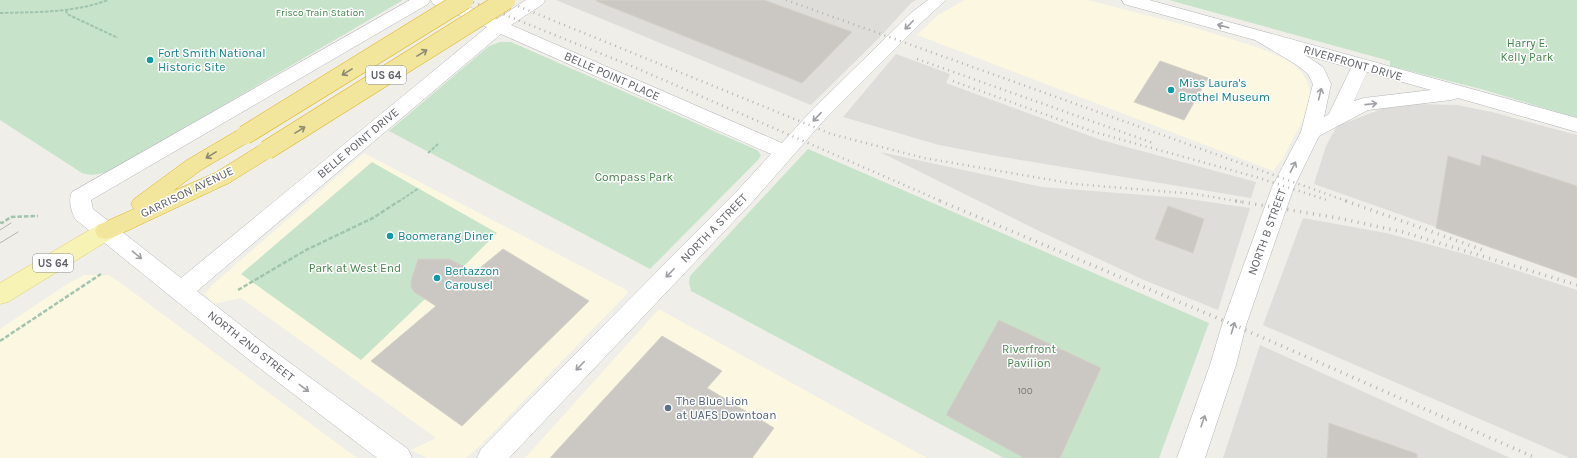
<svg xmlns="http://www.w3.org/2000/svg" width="1577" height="458" font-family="Karla,sans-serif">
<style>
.commercial{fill:#fbf7e1}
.industrial{fill:#deddd9}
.green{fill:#c7e4ca}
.building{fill:#cbc8c4;stroke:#d3d1c6}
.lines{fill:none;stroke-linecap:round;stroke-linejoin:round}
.minor-casing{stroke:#b4b6ba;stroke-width:1}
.major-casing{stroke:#e3ce6d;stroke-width:1}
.highway-casing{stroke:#deb419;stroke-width:1}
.path-far1{stroke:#a1c4ae;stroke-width:2;stroke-dasharray:3.5 1.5;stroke-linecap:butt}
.path{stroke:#a1c4ae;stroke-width:2.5;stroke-dasharray:4.5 2;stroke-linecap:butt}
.minor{fill:#fff;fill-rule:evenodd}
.major{fill:#f7f3b5;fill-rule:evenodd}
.highway{fill:#f2e59c;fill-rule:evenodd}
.tram{stroke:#b5b5b6;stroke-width:1}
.rail-far1{stroke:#b5b5b6;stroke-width:2.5;stroke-dasharray:1 4.5;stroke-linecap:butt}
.rail{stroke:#b5b5b6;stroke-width:3.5;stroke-dasharray:1 5.5;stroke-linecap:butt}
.highway-bridge-casing{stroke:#deb419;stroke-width:20;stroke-linecap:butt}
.highway-bridge{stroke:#f2e59c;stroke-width:19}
.oneway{stroke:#9fa0a3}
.oneway2{stroke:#8b8976}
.culture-dot{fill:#0f9aa8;stroke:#fff;stroke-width:1.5}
.service-dot{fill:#5c6f8a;stroke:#fff;stroke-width:1.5}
.labels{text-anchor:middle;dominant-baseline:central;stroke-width:3;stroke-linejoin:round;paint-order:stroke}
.far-park-label{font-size:10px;fill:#40844a;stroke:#fff}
.number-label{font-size:10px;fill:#7a7b7e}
.shield{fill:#fff;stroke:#8f9094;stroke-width:1}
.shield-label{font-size:11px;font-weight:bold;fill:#5f6166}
.park-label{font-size:12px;fill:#40844a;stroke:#fff}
.culture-label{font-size:12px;fill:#0d838f;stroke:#fff;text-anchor:start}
.street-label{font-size:12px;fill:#5f6166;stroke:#fff}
.service-label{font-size:12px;fill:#4e5e75;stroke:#fff;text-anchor:start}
</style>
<rect width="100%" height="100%" fill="#efeee8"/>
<g class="commercial">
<polygon points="965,0 1088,0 1192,27 1257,47 1286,59 1301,71 1307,80 1311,95 1302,122 1283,158 1273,171 917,35 938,15"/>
<polygon points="364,153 627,290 627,294 480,446 466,458 427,458 411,450 436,438 241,298 213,304 205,294 212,285"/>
<polygon points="84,275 109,275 118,281 357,458 0,458 0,329 64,286"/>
<polygon points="659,309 927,458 525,458"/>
</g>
<g class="industrial">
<polygon points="556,0 916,0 910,4 879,38 811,105"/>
<polygon points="896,54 950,74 946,83 1101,140 1256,182 1251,198 991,155 939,145 843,117"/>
<polygon points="1417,104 1457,105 1492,112 1577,135 1577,277 1314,184 1326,146 1337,126 1389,106"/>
<polygon points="880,152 1042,187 1182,198 1250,208 1218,310 1144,280 1037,230"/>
<polygon points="1303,218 1386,233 1472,256 1577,290 1577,458 1570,458 1263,325"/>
<polygon points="1260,345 1510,458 1223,458"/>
</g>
<g class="green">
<path d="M 0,0 L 403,0 L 116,168 C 104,173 95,177 82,173 L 0,120 Z"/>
<polygon points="1169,0 1577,0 1577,118 1481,89 1390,66 1390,61"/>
<polygon points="500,42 511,42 750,147 757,150 761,155 758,160 650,269 389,131 489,46"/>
<polygon points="808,149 1209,323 1159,458 1004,458 691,291 689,283 690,276"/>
<polygon points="372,162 497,233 443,287 427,297 361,360 241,274"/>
</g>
<g class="building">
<polygon points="597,0 764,0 852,32 802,83 596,1"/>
<polygon points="1160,61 1208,78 1184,120 1134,102"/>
<polygon points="1482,155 1577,186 1577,278 1436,228 1448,156 1480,166"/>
<polygon points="1168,206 1204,219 1193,253 1155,239"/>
<polygon points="503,249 589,301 462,426 371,361 436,306 414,292 411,287 411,281 418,259 449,259 475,272"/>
<polygon points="999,320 1101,368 1060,458 1024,458 946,415"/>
<polygon points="662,336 722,371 707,388 774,428 752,458 550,458"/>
<polygon points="1329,423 1417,454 1417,458 1327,458"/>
</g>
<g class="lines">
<defs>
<g id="minor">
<path d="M 410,0 L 430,0 L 428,4 L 91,200 L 93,209 L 181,278 L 487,27 L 433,4 L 431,0 L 453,0 L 497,19 L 526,0 L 545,0 L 543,4 L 511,25 L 782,143 L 812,110 L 911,13 L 928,0 L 946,0 L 923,21 L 826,118 L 754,200 L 509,458 L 477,458 L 481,449 L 738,190 L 771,154 L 501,34 L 197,291 L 271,349 L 408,449 L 412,458 L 377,458 L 253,363 L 75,219 C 71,210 68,200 72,192 Z"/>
<path d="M 1122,0 L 1149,0 L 1577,118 L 1577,132 L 1458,98 L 1451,100 L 1368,110 L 1319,136 L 1294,187 L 1246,325 L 1236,365 L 1205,458 L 1177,458 L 1210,365 L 1222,325 L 1272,187 L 1301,132 L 1313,84 L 1308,74 L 1297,65 L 1255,40 L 1124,4 ZM 1305,55 L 1351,68 L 1329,114 L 1324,117 L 1331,84 L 1323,67 ZM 1367,72 L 1431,90 L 1364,98 L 1354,101 Z"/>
</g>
<polygon id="major" points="106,223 114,225 117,231 114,237 8,302 0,304 0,283 98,225"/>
<polygon id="highway" points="245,128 252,130 255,135 252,140 201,170 173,191 215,173 260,145 267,143 274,145 277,150 274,155 229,183 114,237 106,239 98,237 95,231 98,225 134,209 131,204 134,199 187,160 238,130"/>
</defs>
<use href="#minor" class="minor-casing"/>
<use href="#major" class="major-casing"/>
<use href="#highway" class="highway-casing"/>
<g class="path-far1">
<polyline points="66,10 67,14 118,38"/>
<path d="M 0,13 C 37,12 73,13 108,0"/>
<polyline points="428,153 438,144"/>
<polyline points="398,202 419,188"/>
</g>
<g class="path">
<polyline points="0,222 2,223 11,217 38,216"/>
<polyline points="238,290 306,250 373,218 399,201"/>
<polyline points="0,341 101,274"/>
</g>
<use href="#minor" class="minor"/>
<use href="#major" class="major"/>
<use href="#highway" class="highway"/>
<g class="tram">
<polyline points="0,230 11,223"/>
<polyline points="0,243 18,232"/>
</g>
<g class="rail-far1">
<polyline points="468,0 634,67 943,202"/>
<polyline points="503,0 831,134 924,158 1075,184 1195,194 1242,202"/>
<polyline points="786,0 1349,202"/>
<polyline points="917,59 1153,143"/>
<polyline points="953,81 1094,132 1256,177 1330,201"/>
</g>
<g class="rail">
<polyline points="940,201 1234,325 1536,458"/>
<polyline points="1236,201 1338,218 1403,232 1577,285"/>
<polyline points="1346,201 1483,250"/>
</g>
<defs>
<g id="highway-bridge">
<polyline points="245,135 464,0"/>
<polyline points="267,150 506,0"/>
</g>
</defs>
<use href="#highway-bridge" class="highway-bridge-casing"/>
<use href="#highway-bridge" class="highway-bridge"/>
</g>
<defs><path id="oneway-shaft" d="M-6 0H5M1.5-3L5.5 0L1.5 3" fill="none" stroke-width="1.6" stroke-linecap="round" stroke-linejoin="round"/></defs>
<g class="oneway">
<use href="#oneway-shaft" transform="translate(909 25) rotate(134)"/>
<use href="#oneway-shaft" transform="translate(1223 26) rotate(-164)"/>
<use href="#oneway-shaft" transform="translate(1320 94) rotate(-76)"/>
<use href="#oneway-shaft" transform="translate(1371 104) rotate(-6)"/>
<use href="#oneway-shaft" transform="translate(817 117) rotate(133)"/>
<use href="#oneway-shaft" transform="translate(1293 167) rotate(-63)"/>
<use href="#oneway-shaft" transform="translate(137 255) rotate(39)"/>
<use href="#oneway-shaft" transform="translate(670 273) rotate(134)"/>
<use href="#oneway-shaft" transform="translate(1233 328) rotate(-73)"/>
<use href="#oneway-shaft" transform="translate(580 366) rotate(134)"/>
<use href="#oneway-shaft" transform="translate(304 388) rotate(37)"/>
<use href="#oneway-shaft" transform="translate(1203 421) rotate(-71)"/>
</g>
<g class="oneway2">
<use href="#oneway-shaft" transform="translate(422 53) rotate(-32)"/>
<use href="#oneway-shaft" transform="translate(347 72) rotate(148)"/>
<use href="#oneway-shaft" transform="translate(300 130) rotate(-32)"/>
<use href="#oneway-shaft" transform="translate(211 155) rotate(149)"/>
</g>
<g class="culture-dot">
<circle cx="150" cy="60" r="4"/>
<circle cx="1171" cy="90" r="4"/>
<circle cx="390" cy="236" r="4"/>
<circle cx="437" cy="278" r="4"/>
</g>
<circle class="service-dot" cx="668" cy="408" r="4"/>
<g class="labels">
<g class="far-park-label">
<text x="320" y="13">Frisco Train Station</text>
</g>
<g class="number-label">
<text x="1025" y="391">100</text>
</g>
<g class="shield">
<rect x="366" y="66" width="40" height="18" rx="3"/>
<rect x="33" y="254" width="40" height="18" rx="3"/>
</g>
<g class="shield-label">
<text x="386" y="75">US 64</text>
<text x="53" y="263">US 64</text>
</g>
<g class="park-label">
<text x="1527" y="43">Harry E.<tspan x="1527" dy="14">Kelly Park</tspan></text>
<text x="634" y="177">Compass Park</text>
<text x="355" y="268">Park at West End</text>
<text x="1029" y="349">Riverfront<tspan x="1029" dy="14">Pavilion</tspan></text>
</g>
<g class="culture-label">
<text x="158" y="53">Fort Smith National<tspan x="158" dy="14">Historic Site</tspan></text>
<text x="1179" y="83">Miss Laura's<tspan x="1179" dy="14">Brothel Museum</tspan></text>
<text x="398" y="236">Boomerang Diner</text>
<text x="445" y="271">Bertazzon<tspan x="445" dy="14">Carousel</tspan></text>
</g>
<g class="street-label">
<text transform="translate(1353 63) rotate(16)">RIVERFRONT DRIVE</text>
<text transform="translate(612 76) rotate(24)">BELLE POINT PLACE</text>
<text transform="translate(358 143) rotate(-40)">BELLE POINT DRIVE</text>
<text transform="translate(187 192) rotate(-26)">GARRISON AVENUE</text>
<text transform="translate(714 228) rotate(-46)">NORTH A STREET</text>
<text transform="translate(1267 232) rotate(-70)">NORTH B STREET</text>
<text transform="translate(251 346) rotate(38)">NORTH 2ND STREET</text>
</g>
<g class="service-label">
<text x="676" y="401">The Blue Lion<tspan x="676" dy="14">at UAFS Downtoan</tspan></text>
</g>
</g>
</svg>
